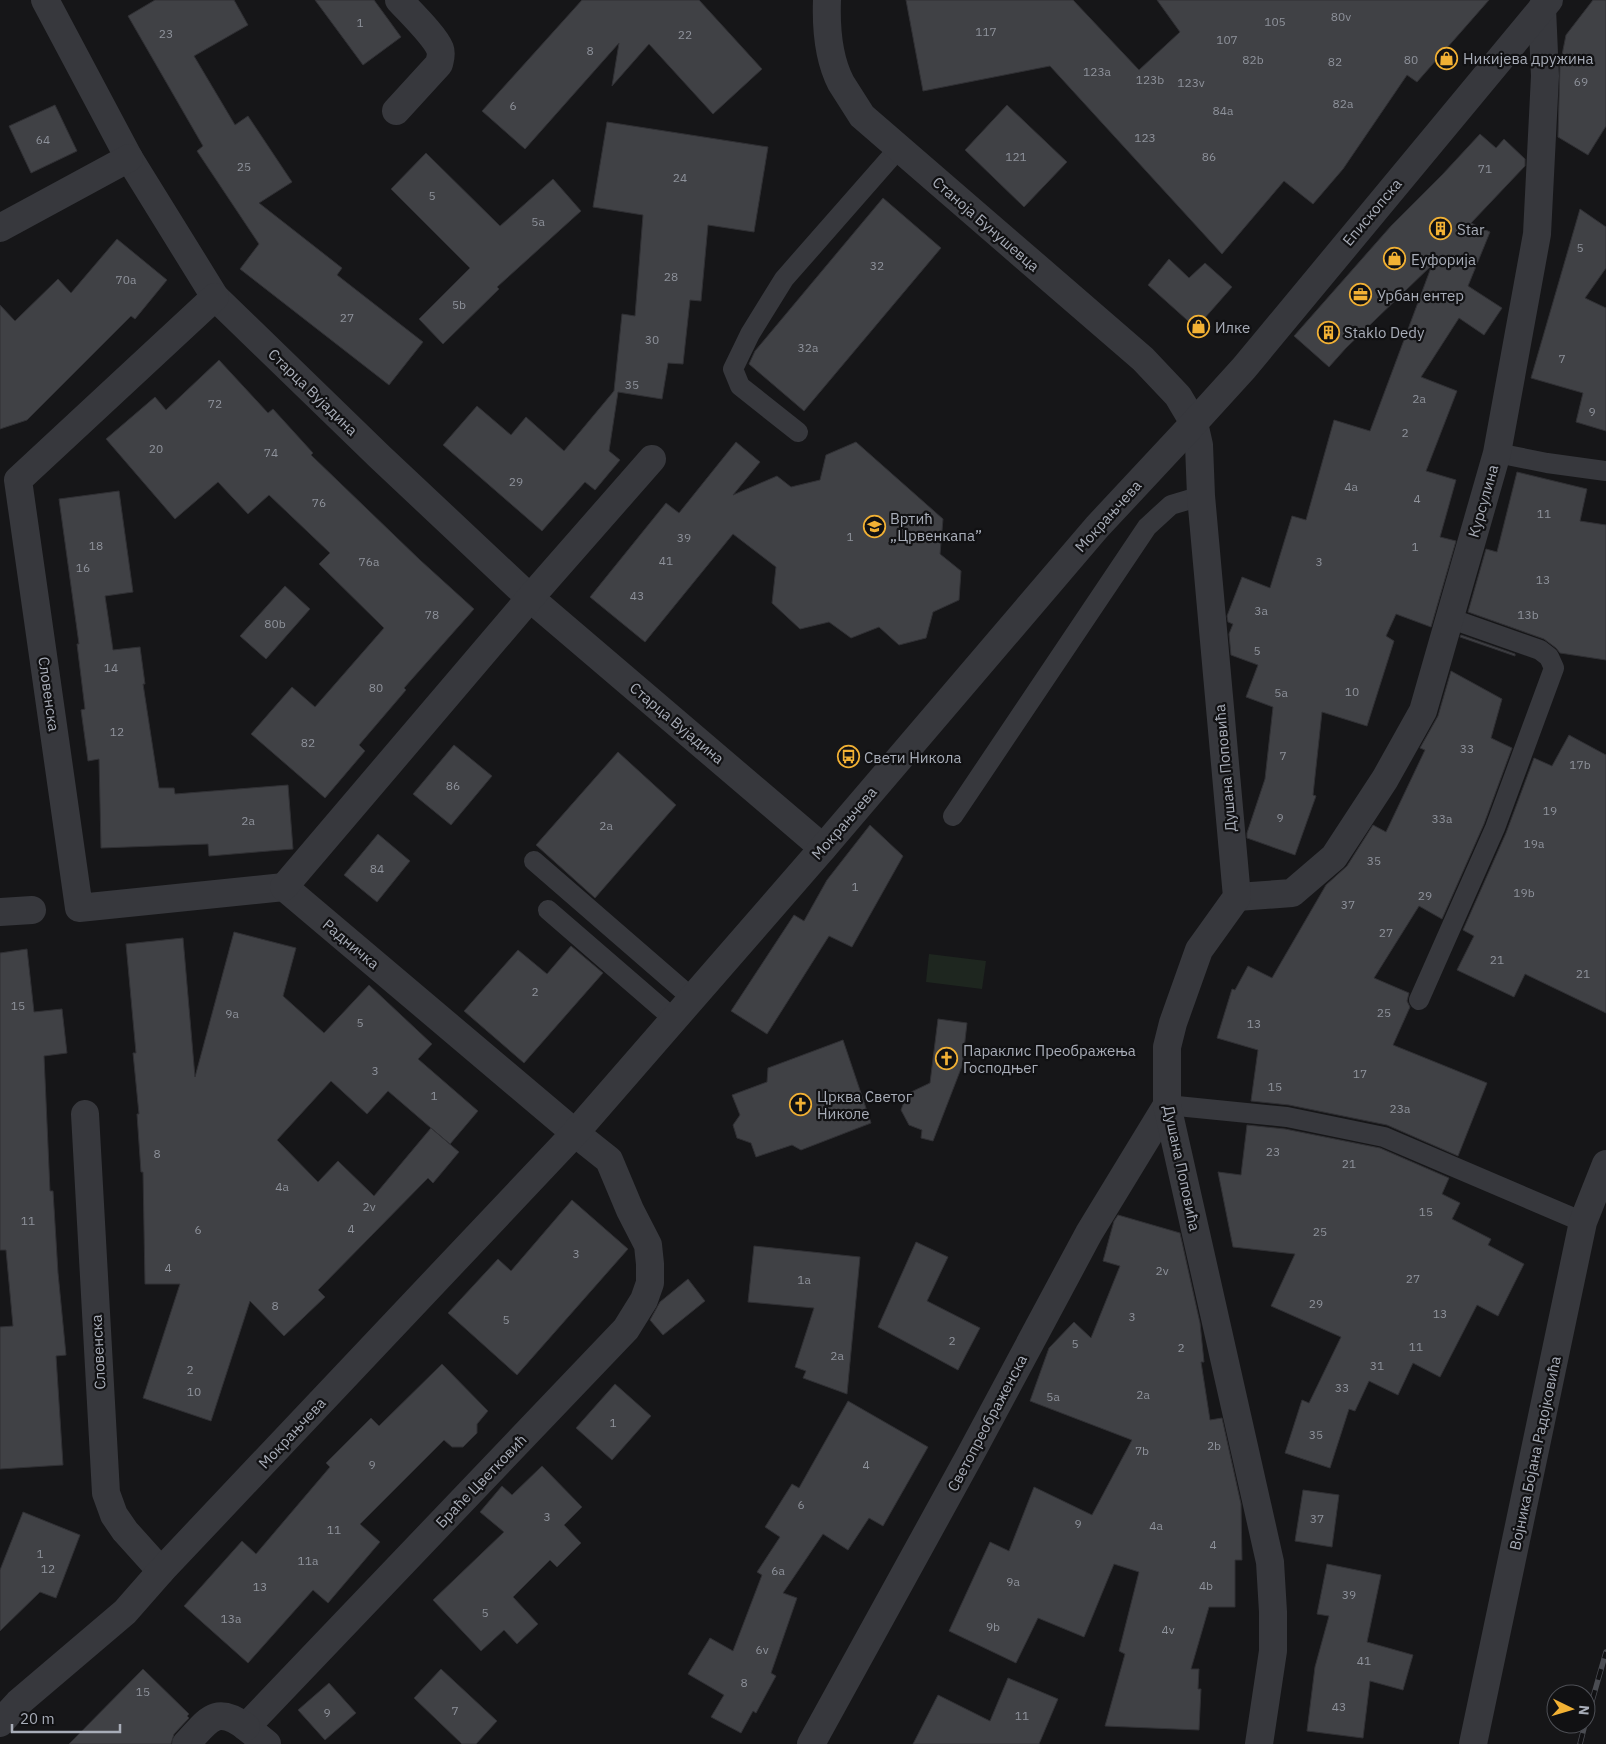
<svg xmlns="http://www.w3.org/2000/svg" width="1606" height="1744" font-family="'IBM Plex Sans',sans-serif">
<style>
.green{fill:#1e261f}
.building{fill:#404145;stroke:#303034;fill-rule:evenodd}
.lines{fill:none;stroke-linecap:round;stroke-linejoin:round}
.service{stroke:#37383d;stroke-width:20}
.minor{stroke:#37383d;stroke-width:28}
.tertiary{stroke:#37383d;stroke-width:28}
.rail-casing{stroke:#4a4c52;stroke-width:5.5}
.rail{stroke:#111113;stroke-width:4;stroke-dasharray:11;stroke-linecap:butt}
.labels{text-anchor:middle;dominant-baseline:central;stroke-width:4.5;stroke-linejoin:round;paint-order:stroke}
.number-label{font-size:12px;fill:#8e929b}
.poi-label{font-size:15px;fill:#a8adb8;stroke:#111113;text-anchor:start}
.street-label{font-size:15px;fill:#a8adb8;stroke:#111113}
</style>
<rect width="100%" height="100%" fill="#161618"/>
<polygon class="green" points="929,954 986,961 982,989 926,982"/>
<g class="building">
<polygon points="155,0 234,0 248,25 194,56 235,125 248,116 292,182 259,203 342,268 337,275 423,342 389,385 240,269 259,244 197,151 203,146 128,16"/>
<polygon points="315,0 374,0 401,37 363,65"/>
<polygon points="582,0 699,0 762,69 713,114 649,44 612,86 619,43 525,149 482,111"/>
<polygon points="906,0 1073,0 1139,70 1180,32 1157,0 1489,0 1417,82 1407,75 1343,169 1313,204 1284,181 1222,254 1050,66 923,91"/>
<polygon points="1593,0 1606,0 1606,126 1588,155 1558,137 1560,65 1566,35"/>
<polygon points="55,105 77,151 31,173 9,126"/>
<polygon points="1007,105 1067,162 1024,207 965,150"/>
<polygon points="607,122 768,147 754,232 708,225 701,301 690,300 683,364 668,363 662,399 618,392 609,451 620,460 595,490 585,482 542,531 443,445 477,406 511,435 526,417 564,451 614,391 622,314 635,316 643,215 593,207"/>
<polygon points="1480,134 1496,148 1504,139 1525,159 1525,166 1471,223 1490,232 1468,286 1502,308 1484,335 1459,318 1421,377 1457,391 1426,471 1456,480 1440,537 1456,541 1431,627 1396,614 1386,636 1394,641 1367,726 1322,712 1313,795 1316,796 1295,855 1247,838 1247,833 1265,779 1273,707 1246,697 1258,665 1231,655 1229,634 1233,624 1228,622 1227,616 1242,577 1270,588 1292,516 1306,520 1334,420 1370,431 1432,265 1346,348 1329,367 1294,336 1391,226 1442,175"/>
<polygon points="426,153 500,226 553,179 581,211 497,287 499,289 443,344 419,319 470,268 391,189"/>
<polygon points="883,198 941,248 804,411 749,364 755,351"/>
<polygon points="1580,209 1606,227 1606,268 1585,298 1606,308 1606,431 1576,422 1583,393 1531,378"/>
<polygon points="117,239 167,280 135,319 131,316 27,420 0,429 0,305 15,321 58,279 71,293"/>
<polygon points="1169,259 1189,278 1205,263 1232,287 1196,328 1148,285"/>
<polygon points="219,360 268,413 273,409 313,453 311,455 420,560 474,609 404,688 406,690 359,745 365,751 325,798 251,734 292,687 315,707 384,628 319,564 330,553 269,495 248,514 218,482 175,519 106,439 155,397 166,410"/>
<polygon points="736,442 760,462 733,495 777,476 791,487 820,480 826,455 856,442 943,519 940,554 961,571 959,600 933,612 926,638 899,645 879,627 851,638 829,622 800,629 772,603 776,567 733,534 645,642 590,597 666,503 679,513"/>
<polygon points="1517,472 1587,489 1580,521 1606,525 1606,660 1560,653 1556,648 1544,639 1468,612 1486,549 1497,552"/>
<polygon points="119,491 133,592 105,596 113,650 140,647 145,684 143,684 159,788 174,788 175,794 288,785 293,849 209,856 208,844 101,848 99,759 88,761 81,710 85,709 77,644 79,644 59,499"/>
<polygon points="285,586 310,609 266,659 240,636"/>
<polygon points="1461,635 1515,654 1515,656 1460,637"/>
<polygon points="1451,671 1502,699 1491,738 1512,748 1484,824 1442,919 1419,906 1374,978 1409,993 1407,1001 1410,1007 1393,1045 1487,1083 1458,1156 1387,1125 1289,1105 1251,1101 1258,1050 1217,1038 1232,989 1235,990 1248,966 1272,978 1326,885 1347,866 1373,825 1386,832 1425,750 1420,748 1438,716"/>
<polygon points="1569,735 1606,755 1606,1013 1525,974 1514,997 1457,970 1474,936 1463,930 1506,833 1534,758 1552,766"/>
<polygon points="454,745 492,776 451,825 413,794"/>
<polygon points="618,752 676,805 595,898 536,845"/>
<polygon points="870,825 903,856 852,947 829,936 767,1034 731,1011 794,915 804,921 827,880"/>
<polygon points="378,834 410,861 377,902 344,875"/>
<path d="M 234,932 L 296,948 L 283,996 L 324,1033 L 369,985 L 432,1044 L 418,1059 L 478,1111 L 450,1144 L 431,1128 L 459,1152 L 433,1183 L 428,1178 L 318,1290 L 325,1297 L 284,1336 L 250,1301 L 211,1421 L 143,1398 L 180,1284 L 145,1284 L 143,1172 L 141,1172 L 137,1114 L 139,1114 L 133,1053 L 136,1053 L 126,944 L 183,938 L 195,1077 ZM 331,1081 L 367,1114 L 388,1091 L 431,1128 L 374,1196 L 338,1161 L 318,1182 L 277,1140 Z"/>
<polygon points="571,946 603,973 524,1063 464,1011 518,950 547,974"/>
<polygon points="27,949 34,1012 62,1009 67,1053 44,1056 50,1191 53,1191 58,1273 66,1355 56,1356 63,1465 0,1469 0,1327 13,1326 6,1250 0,1250 0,953"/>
<polygon points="938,1019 967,1023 962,1066 933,1141 921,1138 922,1130 909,1125 901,1110 907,1094 930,1083"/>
<polygon points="843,1040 871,1123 801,1150 792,1145 756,1157 751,1143 737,1138 733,1125 740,1115 732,1095 767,1082 768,1068"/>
<polygon points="1247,1125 1285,1129 1380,1148 1449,1178 1442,1194 1460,1203 1452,1219 1491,1239 1488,1245 1524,1264 1498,1316 1477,1305 1440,1377 1413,1363 1398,1395 1369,1381 1355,1411 1349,1409 1330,1468 1285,1453 1302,1400 1309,1403 1341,1337 1271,1306 1295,1254 1233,1247 1218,1172 1241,1175"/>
<polygon points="572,1200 628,1249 517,1375 448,1313 498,1259 511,1271"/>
<polygon points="1118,1215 1180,1233 1200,1323 1204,1362 1201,1362 1210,1420 1222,1418 1241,1504 1242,1560 1235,1560 1235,1607 1209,1607 1191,1669 1199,1669 1198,1689 1201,1689 1199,1730 1105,1726 1125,1654 1119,1651 1139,1572 1114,1564 1084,1637 1038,1618 1016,1663 949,1631 990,1542 1009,1551 1034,1487 1092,1515 1132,1440 1030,1401 1049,1348 1074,1322 1091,1338 1120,1266 1103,1261 1114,1221"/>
<polygon points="916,1242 948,1257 927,1301 980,1328 958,1370 878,1327"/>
<polygon points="754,1246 860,1257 847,1394 803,1378 806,1371 795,1367 814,1308 748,1302"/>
<polygon points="688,1279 705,1301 663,1335 650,1320 660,1302"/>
<polygon points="442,1364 488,1411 477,1424 477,1433 463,1447 452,1447 444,1440 360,1524 380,1542 328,1603 313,1590 248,1663 184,1606 242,1541 256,1554 330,1467 326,1463 371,1418 379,1426"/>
<polygon points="615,1384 651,1416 612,1460 576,1428"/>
<polygon points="848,1401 928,1447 883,1526 869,1518 848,1550 823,1534 783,1593 797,1598 771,1673 776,1676 756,1713 753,1711 741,1733 711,1717 724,1695 688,1674 710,1638 733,1651 762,1575 757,1572 780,1537 765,1527 792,1484 799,1488"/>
<polygon points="542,1466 582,1507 564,1525 581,1543 557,1567 550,1560 513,1597 538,1624 517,1644 504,1630 481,1651 433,1600 504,1532 480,1512 502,1486 512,1495"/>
<polygon points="1303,1490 1339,1495 1332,1547 1295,1541"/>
<polygon points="23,1512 80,1535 56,1598 40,1592 0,1631 0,1570"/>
<polygon points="1327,1564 1381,1575 1367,1642 1413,1655 1403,1690 1370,1681 1363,1738 1307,1731 1315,1667 1329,1616 1317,1614"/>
<polygon points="143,1669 189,1714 187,1716 189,1718 174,1734 171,1744 69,1744"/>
<polygon points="441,1669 497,1721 476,1744 462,1744 414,1698"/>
<polygon points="1008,1678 1058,1699 1039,1744 913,1744 938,1695 990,1721"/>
<polygon points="329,1683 356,1713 325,1740 298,1710"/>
</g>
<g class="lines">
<g class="service">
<polyline points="798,432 740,386 733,369 750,334 784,279 899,148"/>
<polyline points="1497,453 1547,463 1606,471"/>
<polyline points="953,816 1147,527 1171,505 1201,496"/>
<polyline points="534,861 692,998"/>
<polyline points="548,910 674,1019"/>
<polyline points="1419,1000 1495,828 1554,668 1549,657 1540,650 1449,618"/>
<polyline points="1167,1105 1287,1117 1384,1137 1583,1222"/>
</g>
<g class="minor">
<polyline points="45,0 129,158 215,297 380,457 530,598 823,848"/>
<path d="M 827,0 C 826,27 828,58 841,83 C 848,94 855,105 862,116 L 1143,359 L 1178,396 L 1194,423"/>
<path d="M 396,111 L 439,64 C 440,59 442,54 440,49 C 435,36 410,12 399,0"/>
<polyline points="0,228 129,158"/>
<polyline points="215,297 18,480 79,908 284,887 575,1133 609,1160 630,1210 648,1245 650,1264 650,1283 644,1300 626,1329 246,1727 267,1744"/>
<polyline points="284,887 530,598 652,459"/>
<polyline points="1237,897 1292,893 1334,857 1385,779 1423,711 1497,453 1537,234 1545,76 1542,8"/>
<polyline points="0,912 32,910"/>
<polyline points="85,1114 106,1493 114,1515 125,1531 161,1571"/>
<path d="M 186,1744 C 208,1721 215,1704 246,1727"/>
<polyline points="811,1744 969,1457 1089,1233 1167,1105"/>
<polyline points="1473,1744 1583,1222 1606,1164"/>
</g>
<g class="tertiary">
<polyline points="1194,423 1199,445 1201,496 1237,897 1199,950 1173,1023 1167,1047 1167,1105 1270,1562 1273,1612 1273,1651 1259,1744"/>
<polyline points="0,1723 18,1703 125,1612 161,1571 575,1133 823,848 1097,527 1194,423 1244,368 1549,0"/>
</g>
<defs>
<g id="rail">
<polyline points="1586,1722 1606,1652"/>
<polyline points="1580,1744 1585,1724"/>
</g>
</defs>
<use href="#rail" class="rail-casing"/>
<use href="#rail" class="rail"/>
</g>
<defs>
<symbol id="shop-ring" viewBox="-11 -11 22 22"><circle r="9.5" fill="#111113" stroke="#f2b134" stroke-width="1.5"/><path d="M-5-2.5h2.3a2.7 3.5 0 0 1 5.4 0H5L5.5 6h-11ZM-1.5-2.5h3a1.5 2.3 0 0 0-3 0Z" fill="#f2b134"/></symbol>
<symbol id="building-ring" viewBox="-11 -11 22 22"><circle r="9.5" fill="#111113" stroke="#f2b134" stroke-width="1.5"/><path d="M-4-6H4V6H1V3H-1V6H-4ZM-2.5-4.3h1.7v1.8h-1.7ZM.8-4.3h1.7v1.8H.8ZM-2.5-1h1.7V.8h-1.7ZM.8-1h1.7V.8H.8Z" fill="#f2b134"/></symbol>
<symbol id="office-ring" viewBox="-11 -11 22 22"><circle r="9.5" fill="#111113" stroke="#f2b134" stroke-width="1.5"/><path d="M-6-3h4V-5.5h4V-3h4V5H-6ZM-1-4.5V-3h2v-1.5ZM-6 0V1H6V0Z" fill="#f2b134"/></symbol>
<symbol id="school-ring" viewBox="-11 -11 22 22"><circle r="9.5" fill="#111113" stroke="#f2b134" stroke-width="1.5"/><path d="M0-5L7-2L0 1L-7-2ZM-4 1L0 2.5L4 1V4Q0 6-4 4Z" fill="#f2b134"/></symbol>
<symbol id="bus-ring" viewBox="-11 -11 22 22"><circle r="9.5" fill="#111113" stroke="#f2b134" stroke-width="1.5"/><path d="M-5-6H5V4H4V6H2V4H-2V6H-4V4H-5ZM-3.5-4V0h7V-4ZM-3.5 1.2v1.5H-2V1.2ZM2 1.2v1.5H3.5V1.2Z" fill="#f2b134"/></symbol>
<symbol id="church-ring" viewBox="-11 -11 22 22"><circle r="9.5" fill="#111113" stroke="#f2b134" stroke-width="1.5"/><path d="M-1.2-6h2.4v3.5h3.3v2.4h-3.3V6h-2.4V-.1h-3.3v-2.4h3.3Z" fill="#f2b134"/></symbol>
</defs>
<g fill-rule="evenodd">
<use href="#shop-ring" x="1434" y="46" width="25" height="25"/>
<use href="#building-ring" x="1428" y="216" width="25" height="25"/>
<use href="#shop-ring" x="1382" y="246" width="25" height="25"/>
<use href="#office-ring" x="1348" y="282" width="25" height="25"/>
<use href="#shop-ring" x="1186" y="314" width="25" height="25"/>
<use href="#building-ring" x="1316" y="320" width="25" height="25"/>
<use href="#school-ring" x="862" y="514" width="25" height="25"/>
<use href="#bus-ring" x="836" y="744" width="25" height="25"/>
<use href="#church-ring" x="934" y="1046" width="25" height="25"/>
<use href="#church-ring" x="788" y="1092" width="25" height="25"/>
</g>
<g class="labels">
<g class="number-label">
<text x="1341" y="16">80v</text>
<text x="1275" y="21">105</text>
<text x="360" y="22">1</text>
<text x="986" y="31">117</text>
<text x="166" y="33">23</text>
<text x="685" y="34">22</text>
<text x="1227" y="39">107</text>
<text x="590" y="50">8</text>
<text x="1253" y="59">82b</text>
<text x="1411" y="59">80</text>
<text x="1335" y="61">82</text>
<text x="1097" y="71">123a</text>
<text x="1150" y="79">123b</text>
<text x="1581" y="81">69</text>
<text x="1191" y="82">123v</text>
<text x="1343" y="103">82a</text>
<text x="513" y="105">6</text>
<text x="1223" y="110">84a</text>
<text x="1145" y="137">123</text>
<text x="43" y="139">64</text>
<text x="1016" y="156">121</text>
<text x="1209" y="156">86</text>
<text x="244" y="166">25</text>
<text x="1485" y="168">71</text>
<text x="680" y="177">24</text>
<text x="432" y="195">5</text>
<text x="538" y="221">5a</text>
<text x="1580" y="247">5</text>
<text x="877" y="265">32</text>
<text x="671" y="276">28</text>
<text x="126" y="279">70a</text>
<text x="459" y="304">5b</text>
<text x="347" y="317">27</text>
<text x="652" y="339">30</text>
<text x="808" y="347">32a</text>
<text x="1562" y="358">7</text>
<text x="632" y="384">35</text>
<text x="1419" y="398">2a</text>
<text x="215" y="403">72</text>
<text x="1592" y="411">9</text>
<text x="1405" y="432">2</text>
<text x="156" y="448">20</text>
<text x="271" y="452">74</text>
<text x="516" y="481">29</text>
<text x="1351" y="486">4a</text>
<text x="1417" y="498">4</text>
<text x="319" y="502">76</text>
<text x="1544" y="513">11</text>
<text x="850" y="536">1</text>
<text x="684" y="537">39</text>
<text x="96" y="545">18</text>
<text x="1415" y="546">1</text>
<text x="666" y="560">41</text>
<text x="369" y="561">76a</text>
<text x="1319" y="561">3</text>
<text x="83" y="567">16</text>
<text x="1543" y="579">13</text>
<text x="637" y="595">43</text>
<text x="1261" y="610">3a</text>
<text x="432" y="614">78</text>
<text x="1528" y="614">13b</text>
<text x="275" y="623">80b</text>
<text x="1257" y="650">5</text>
<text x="111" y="667">14</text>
<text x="376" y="687">80</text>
<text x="1352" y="691">10</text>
<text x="1281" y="692">5a</text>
<text x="117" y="731">12</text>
<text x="308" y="742">82</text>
<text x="1467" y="748">33</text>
<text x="1283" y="755">7</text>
<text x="1580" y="764">17b</text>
<text x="453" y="785">86</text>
<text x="1550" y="810">19</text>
<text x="1280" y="817">9</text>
<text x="1442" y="818">33a</text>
<text x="248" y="820">2a</text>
<text x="606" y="825">2a</text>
<text x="1534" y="843">19a</text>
<text x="1374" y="860">35</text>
<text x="377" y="868">84</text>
<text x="855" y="886">1</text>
<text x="1524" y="892">19b</text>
<text x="1425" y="895">29</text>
<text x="1348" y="904">37</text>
<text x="1386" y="932">27</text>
<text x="1497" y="959">21</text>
<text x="1583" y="973">21</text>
<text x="535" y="991">2</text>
<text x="18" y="1005">15</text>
<text x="1384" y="1012">25</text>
<text x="232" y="1013">9a</text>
<text x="360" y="1022">5</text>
<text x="1254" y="1023">13</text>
<text x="375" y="1070">3</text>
<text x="1360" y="1073">17</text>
<text x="1275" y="1086">15</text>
<text x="434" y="1095">1</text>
<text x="1400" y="1108">23a</text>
<text x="1273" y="1151">23</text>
<text x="157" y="1153">8</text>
<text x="1349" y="1163">21</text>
<text x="282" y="1186">4a</text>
<text x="369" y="1206">2v</text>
<text x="1426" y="1211">15</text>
<text x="28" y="1220">11</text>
<text x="351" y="1228">4</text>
<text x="198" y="1229">6</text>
<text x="1320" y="1231">25</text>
<text x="576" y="1253">3</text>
<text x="168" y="1267">4</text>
<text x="1162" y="1270">2v</text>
<text x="1413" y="1278">27</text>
<text x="804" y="1279">1a</text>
<text x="1316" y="1303">29</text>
<text x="275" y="1305">8</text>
<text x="1440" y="1313">13</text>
<text x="1132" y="1316">3</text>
<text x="506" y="1319">5</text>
<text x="952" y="1340">2</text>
<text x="1075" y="1343">5</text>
<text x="1416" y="1346">11</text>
<text x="1181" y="1347">2</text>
<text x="837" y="1355">2a</text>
<text x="1377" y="1365">31</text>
<text x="190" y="1369">2</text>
<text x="1342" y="1387">33</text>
<text x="194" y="1391">10</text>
<text x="1143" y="1394">2a</text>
<text x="1053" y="1396">5a</text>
<text x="613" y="1422">1</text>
<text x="1316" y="1434">35</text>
<text x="1214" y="1445">2b</text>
<text x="1142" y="1450">7b</text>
<text x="372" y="1464">9</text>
<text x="866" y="1464">4</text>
<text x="801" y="1504">6</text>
<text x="547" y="1516">3</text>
<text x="1317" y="1518">37</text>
<text x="1078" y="1523">9</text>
<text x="1156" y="1525">4a</text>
<text x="334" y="1529">11</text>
<text x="1213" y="1544">4</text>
<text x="40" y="1553">1</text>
<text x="308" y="1560">11a</text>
<text x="48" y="1568">12</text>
<text x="778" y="1570">6a</text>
<text x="1013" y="1581">9a</text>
<text x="1206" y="1585">4b</text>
<text x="260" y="1586">13</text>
<text x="1349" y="1594">39</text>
<text x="485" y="1612">5</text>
<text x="231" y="1618">13a</text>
<text x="993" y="1626">9b</text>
<text x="1168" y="1629">4v</text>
<text x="762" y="1649">6v</text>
<text x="1364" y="1660">41</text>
<text x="744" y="1682">8</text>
<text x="143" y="1691">15</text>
<text x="1339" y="1706">43</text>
<text x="455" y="1710">7</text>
<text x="327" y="1712">9</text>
<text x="1022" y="1715">11</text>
</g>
<g class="poi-label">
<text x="1463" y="58">Никијева дружина</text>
<text x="1457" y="229">Star</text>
<text x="1411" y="259">Еуфорија</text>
<text x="1377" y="295">Урбан ентер</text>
<text x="1215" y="327">Илке</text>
<text x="1344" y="332">Staklo Dedy</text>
<text x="890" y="518">Вртић<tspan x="890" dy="17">„Црвенкапа”</tspan></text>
<text x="864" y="757">Свети Никола</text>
<text x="963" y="1050">Параклис Преображења<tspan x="963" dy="17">Господњег</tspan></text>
<text x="817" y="1096">Црква Светог<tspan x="817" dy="17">Николе</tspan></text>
</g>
<g class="street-label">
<text transform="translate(1372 212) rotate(-50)">Епископска</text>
<text transform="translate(986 224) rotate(41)">Станоја Бунушевца</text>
<text transform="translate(313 392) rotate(44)">Старца Вујадина</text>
<text transform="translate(1483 501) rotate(-74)">Курсулина</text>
<text transform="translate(1108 516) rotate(-48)">Мокрањчева</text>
<text transform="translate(49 694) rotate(82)">Словенска</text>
<text transform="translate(677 723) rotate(40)">Старца Вујадина</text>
<text transform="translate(1225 768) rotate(-95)">Душана Поповића</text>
<text transform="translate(844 823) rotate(-49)">Мокрањчева</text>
<text transform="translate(351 944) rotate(40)">Радничка</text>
<text transform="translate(1182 1168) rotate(78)">Душана Поповића</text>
<text transform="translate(98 1352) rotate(-93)">Словенска</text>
<text transform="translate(987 1423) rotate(-62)">Светопреображенска</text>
<text transform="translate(292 1433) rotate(-47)">Мокрањчева</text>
<text transform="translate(1535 1453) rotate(-78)">Војника Бојана Радојковића</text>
<text transform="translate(481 1481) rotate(-46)">Браће Цветковић</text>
</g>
</g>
<g transform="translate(1571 1709) rotate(95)"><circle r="24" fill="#111113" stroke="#4d4f55"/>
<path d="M0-4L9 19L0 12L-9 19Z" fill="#f2b134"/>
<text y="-8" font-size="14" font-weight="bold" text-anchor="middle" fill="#a8adb8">N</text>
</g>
<path d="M12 1724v8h108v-8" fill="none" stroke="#a8adb8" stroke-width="2.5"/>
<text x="20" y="1724" font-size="15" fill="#a8adb8" stroke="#111113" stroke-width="4" paint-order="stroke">20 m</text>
</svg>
